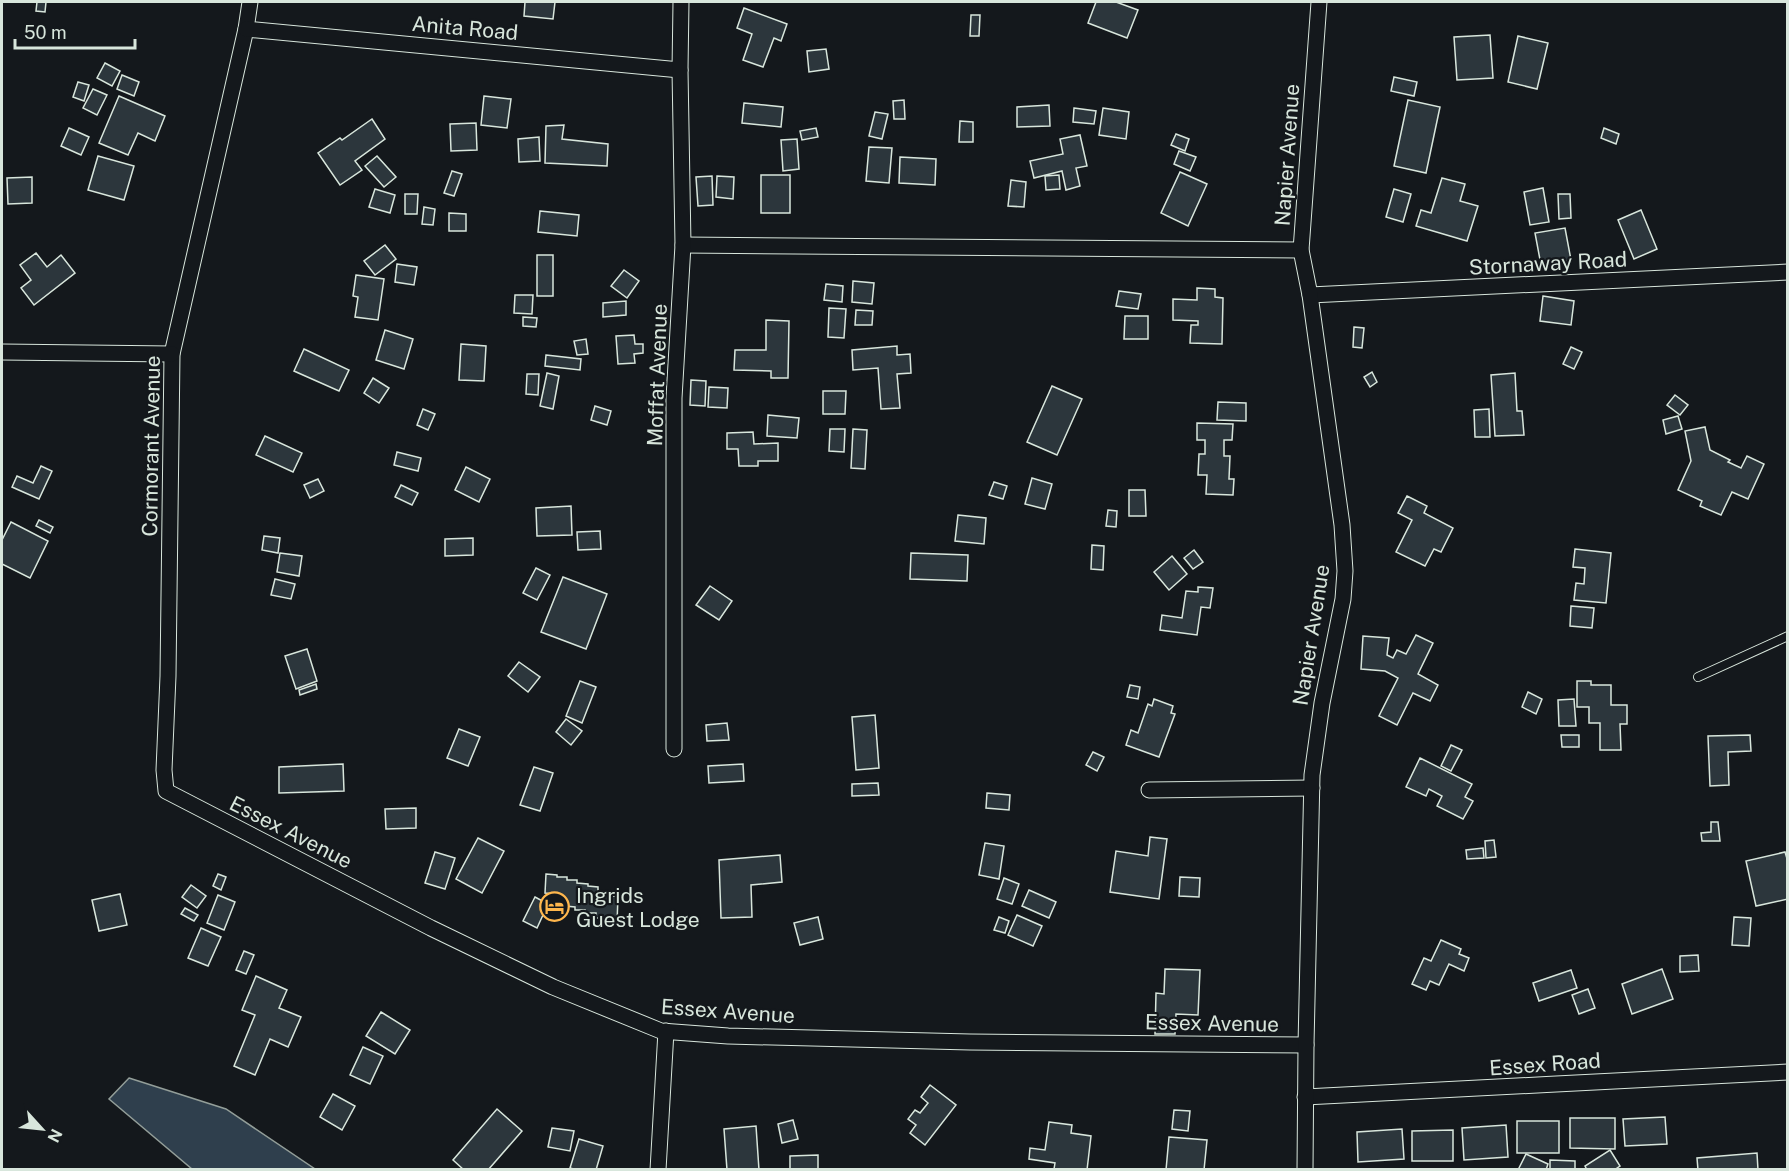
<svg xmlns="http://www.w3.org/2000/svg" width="1789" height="1171" font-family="'Public Sans',sans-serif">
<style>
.water{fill:#2f3f4d;stroke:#939e99;stroke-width:1.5}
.building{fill:#2c363c;stroke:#d8e6dc;stroke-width:1.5}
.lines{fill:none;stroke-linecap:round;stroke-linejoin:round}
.lane-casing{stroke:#d8e6dc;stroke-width:10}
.street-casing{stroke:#d8e6dc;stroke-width:17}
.lane{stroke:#14181c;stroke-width:8}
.street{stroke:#14181c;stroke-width:15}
.labels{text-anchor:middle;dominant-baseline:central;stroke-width:4.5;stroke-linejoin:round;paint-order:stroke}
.street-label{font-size:21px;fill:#d8e6dc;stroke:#14181c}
.poi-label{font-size:21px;fill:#d8e6dc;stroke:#14181c;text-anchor:start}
</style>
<rect width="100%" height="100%" fill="#14181c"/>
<polygon class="water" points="129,1078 226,1109 315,1169 192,1169 109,1099"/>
<g class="building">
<polygon points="37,2 46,2 45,12 36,11"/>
<polygon points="525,2 555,2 553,19 524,16"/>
<polygon points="1096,2 1116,2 1138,10 1127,38 1088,23"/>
<polygon points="744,8 787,24 781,41 774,38 763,67 743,60 752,34 737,28"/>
<polygon points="971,15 980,15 979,36 970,36"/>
<polygon points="1490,35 1493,78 1457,80 1454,37"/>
<polygon points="1518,36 1548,43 1537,89 1508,82"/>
<polygon points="826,49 829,69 809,72 807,51"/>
<polygon points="105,63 120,71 112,86 97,78"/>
<polygon points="122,75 139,82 134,96 117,89"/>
<polygon points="1394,77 1417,82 1414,96 1391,91"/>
<polygon points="78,82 89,85 84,101 73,97"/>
<polygon points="93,89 107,95 97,115 83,108"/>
<polygon points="119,96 165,116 155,141 138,133 128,155 99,143"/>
<polygon points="484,96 511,99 507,128 481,125"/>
<polygon points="904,100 905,119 894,119 893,101"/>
<polygon points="1408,100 1440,107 1426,173 1394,166"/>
<polygon points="744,103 783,107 781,127 742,123"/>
<polygon points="1049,105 1050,126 1017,127 1017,107"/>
<polygon points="1074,108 1096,111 1094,124 1073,122"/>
<polygon points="1103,108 1129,112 1126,139 1099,135"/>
<polygon points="875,112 888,114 882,139 869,136"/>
<polygon points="372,119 385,139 355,161 362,170 340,185 318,153 340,138 342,140"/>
<polygon points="960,121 973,122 973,142 959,142"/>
<polygon points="476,123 477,150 451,151 450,124"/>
<polygon points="564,125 562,139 608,144 607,166 545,163 546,126"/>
<polygon points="69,128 89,137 81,155 61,146"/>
<polygon points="816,128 818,137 802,140 800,131"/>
<polygon points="1604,128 1619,134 1616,144 1601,138"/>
<polygon points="1176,134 1189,139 1185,151 1171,145"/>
<polygon points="1080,135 1087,166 1076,168 1080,186 1066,190 1062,171 1034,178 1030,161 1063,154 1060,139"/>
<polygon points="539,137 540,161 519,162 518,139"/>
<polygon points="797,139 799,169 783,171 781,140"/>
<polygon points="869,147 892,148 889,183 866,181"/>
<polygon points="1179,151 1196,157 1190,171 1174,164"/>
<polygon points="98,156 134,166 124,200 88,190"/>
<polygon points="377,156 396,177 384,187 365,166"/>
<polygon points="900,157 936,159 935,185 899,183"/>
<polygon points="452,171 462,174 454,196 444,193"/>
<polygon points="1180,172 1207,184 1188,226 1161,213"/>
<rect x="761" y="175" width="29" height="38"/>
<polygon points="1059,175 1060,189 1046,190 1045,176"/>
<polygon points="712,176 713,205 698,206 696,177"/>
<polygon points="717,176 734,177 733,199 716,197"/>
<polygon points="32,177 32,203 8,204 7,178"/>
<polygon points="1442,178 1465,184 1460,201 1478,206 1467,241 1416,226 1421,210 1431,213"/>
<polygon points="1011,180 1026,182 1024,207 1008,206"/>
<polygon points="1543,188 1549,222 1530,225 1524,192"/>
<polygon points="375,189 395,195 390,213 369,207"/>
<polygon points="1394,189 1411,194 1403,222 1386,217"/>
<polygon points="405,194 418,194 417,214 405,214"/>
<polygon points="1558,194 1570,194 1571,218 1559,219"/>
<polygon points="424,207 435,209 433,225 422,224"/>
<polygon points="1641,210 1657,249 1634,259 1618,220"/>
<polygon points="540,211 579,215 577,236 538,232"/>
<polygon points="449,213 466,214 466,231 449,231"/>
<polygon points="1565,228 1571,260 1541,265 1535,233"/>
<polygon points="385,245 396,259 375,275 364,261"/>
<polygon points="36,253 47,267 61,255 75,273 34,305 21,288 31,280 20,265"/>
<rect x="537" y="255" width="16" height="41"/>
<polygon points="397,264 417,267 414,285 395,282"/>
<polygon points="624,270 639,281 627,298 611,286"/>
<polygon points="356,275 384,279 378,320 355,317 358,297 353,296"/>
<polygon points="853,281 874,283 872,304 852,302"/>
<polygon points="826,284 843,286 842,302 824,300"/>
<polygon points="1197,288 1215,289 1215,297 1223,298 1222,344 1190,343 1191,325 1198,325 1198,321 1173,320 1173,299 1197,300"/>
<polygon points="1119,291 1141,294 1138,309 1116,306"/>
<polygon points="515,295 533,295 532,314 514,313"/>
<polygon points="1543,296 1574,301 1571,325 1540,321"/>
<polygon points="626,301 626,315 603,317 603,303"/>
<polygon points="829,308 846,309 844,338 828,337"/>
<polygon points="856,310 873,311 872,325 855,325"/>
<polygon points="1125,316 1148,316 1148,339 1124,339"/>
<polygon points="523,317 537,318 536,327 523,326"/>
<polygon points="766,320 789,321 788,378 771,378 771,371 734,370 735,350 766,350"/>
<polygon points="1354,327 1364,328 1362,348 1353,347"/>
<polygon points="385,330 413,339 404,369 376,360"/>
<polygon points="634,335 635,344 643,344 643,353 634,354 635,363 618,364 616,336"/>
<polygon points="586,339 588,354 577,355 574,341"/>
<polygon points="461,344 486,346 484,381 459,380"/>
<polygon points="897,346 897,355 910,354 911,373 897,374 900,408 881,409 878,368 853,370 852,350"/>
<polygon points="1571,347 1582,352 1574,369 1563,364"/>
<polygon points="304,349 349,370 339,391 294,371"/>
<polygon points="546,355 581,359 580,370 545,366"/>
<polygon points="1372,372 1377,382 1370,387 1364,377"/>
<polygon points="547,373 559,376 553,409 540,406"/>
<polygon points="1515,373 1517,411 1522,411 1524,435 1495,436 1491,375"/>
<polygon points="527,374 539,374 538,395 526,394"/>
<polygon points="373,378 389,388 379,403 364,393"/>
<polygon points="691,380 706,381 705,406 690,405"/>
<polygon points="1052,386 1082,399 1057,455 1027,442"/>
<polygon points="709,387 728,388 727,408 708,407"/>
<polygon points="823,391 846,391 845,414 823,414"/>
<polygon points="1675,395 1688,405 1680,415 1667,405"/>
<polygon points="1218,402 1246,403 1246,421 1217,420"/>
<polygon points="595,406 611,411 607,425 591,420"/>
<polygon points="423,409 435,414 428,430 417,425"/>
<polygon points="1489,409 1490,437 1475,437 1474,410"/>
<polygon points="768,415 799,418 797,438 767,436"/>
<polygon points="1678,416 1682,429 1666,434 1663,420"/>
<polygon points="1197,423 1233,424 1232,440 1224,440 1224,456 1230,456 1229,479 1234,479 1233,495 1206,494 1207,475 1198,475 1199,454 1205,454 1205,440 1197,440"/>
<polygon points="1705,427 1710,450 1730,460 1728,462 1741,468 1747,456 1764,464 1748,499 1732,492 1721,515 1700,506 1702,501 1678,490 1691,461 1685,431"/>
<polygon points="830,429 845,429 844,452 829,451"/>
<polygon points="853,429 867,430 865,469 851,468"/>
<polygon points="753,432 754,444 778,443 778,461 758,461 758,466 739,466 738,449 727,449 727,433"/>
<polygon points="265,436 302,453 293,472 256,455"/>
<polygon points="397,452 421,458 418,471 394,465"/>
<polygon points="41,466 52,471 39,499 12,487 17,476 33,483"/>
<polygon points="466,467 490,479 479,502 455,490"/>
<polygon points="1032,478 1052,484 1045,509 1025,504"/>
<polygon points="318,479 324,491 310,498 304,485"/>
<polygon points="994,482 1007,486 1003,499 989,495"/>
<polygon points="401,485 418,493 412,505 395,497"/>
<polygon points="1129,490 1145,490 1146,516 1129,516"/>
<polygon points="1407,496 1427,506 1424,513 1453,528 1441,552 1434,549 1425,566 1396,552 1412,520 1398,513"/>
<polygon points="571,506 572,535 537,536 536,508"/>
<polygon points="1108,510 1117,511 1116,527 1106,526"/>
<polygon points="958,515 986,518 984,544 955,541"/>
<polygon points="39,520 53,527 50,533 36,526"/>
<polygon points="11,522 48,541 30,578 2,564 2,540"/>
<polygon points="600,531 601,549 578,550 577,532"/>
<polygon points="264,536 280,538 278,553 262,550"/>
<polygon points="473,538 473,555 445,556 445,539"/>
<polygon points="1092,545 1104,546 1103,570 1091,569"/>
<polygon points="1575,549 1611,553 1606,603 1574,600 1576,583 1584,584 1585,568 1573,567"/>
<polygon points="1194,550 1203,562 1193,569 1184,558"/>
<polygon points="280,553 302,556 299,576 277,572"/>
<polygon points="911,553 968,555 967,581 910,579"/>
<polygon points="1172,556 1187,574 1169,590 1154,572"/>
<polygon points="536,568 550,575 537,600 523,593"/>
<polygon points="563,577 607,594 586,649 541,632"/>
<polygon points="275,579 295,584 291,599 271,595"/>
<polygon points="710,586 732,601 719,620 696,605"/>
<polygon points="1198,587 1213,588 1210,608 1201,607 1197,635 1160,630 1162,615 1182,618 1186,591 1198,592"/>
<polygon points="1571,606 1594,608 1592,628 1570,626"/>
<polygon points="1416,635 1433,643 1418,674 1438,685 1430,701 1413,693 1397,725 1379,716 1398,678 1385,671 1361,669 1363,636 1389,638 1387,655 1393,658 1397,650 1406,654"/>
<polygon points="307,649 317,681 296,689 285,656"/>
<polygon points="519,662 540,677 528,692 508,676"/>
<polygon points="580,681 596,687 582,723 566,716"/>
<polygon points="1577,681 1591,681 1591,685 1611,685 1611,705 1627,705 1627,724 1620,724 1621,750 1600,750 1600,723 1589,723 1589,707 1577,707"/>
<polygon points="316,684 317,689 300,695 299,690"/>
<polygon points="1130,685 1140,687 1138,699 1127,697"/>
<polygon points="1528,692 1542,699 1536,714 1522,707"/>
<polygon points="1154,699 1173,706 1171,713 1175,714 1159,757 1126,745 1131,730 1138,733 1148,704 1152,706"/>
<polygon points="1574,699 1576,726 1559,726 1558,700"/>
<polygon points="875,715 879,768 856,770 852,717"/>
<polygon points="566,719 582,731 571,745 556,732"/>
<polygon points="727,723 729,740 707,741 706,725"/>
<polygon points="459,729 480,737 468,766 447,758"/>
<polygon points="1561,735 1579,735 1579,747 1562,747"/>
<polygon points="1750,735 1751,751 1728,752 1729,785 1710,786 1708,736"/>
<polygon points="1451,745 1462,750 1451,771 1441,766"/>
<polygon points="1093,752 1104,757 1097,771 1086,765"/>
<polygon points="1420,758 1472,784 1465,797 1473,801 1463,819 1437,806 1442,796 1429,789 1426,796 1406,787"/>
<polygon points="343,764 344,791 279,793 279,767"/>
<polygon points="743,764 744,781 709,783 708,766"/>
<polygon points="534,767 553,773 540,811 520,805"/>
<polygon points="878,783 879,795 852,796 852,784"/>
<polygon points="987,793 1010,795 1009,810 986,808"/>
<polygon points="416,808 416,828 386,829 385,809"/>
<polygon points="1711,822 1718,822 1720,841 1702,841 1701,833 1711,832"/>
<polygon points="1150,837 1167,839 1159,899 1110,892 1116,851 1148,856"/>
<polygon points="478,838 504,851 482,893 456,879"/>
<polygon points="1494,840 1496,857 1486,858 1485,841"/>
<polygon points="985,843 1004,846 999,879 979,875"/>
<polygon points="1483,848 1484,858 1467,859 1466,850"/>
<polygon points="435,852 455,858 445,889 425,883"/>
<polygon points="1785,852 1788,862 1788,899 1756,906 1746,861"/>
<polygon points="780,855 782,882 751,885 752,917 721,918 719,860"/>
<polygon points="218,874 226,877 221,890 213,886"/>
<polygon points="546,874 557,875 557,877 567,877 567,880 577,880 577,883 588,884 588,886 598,887 598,892 608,892 608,896 618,896 617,923 606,922 606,918 596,918 596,913 585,913 585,910 575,910 575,907 565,906 565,901 554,900 555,894 545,893"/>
<polygon points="1180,877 1200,878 1199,897 1179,896"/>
<polygon points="1004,878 1019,884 1012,904 997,899"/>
<polygon points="191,885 206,896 197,908 182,897"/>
<polygon points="1029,890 1056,902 1049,918 1022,906"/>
<polygon points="120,894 127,925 99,931 92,900"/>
<polygon points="218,895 235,902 224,930 207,923"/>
<polygon points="535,897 548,904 537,928 523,921"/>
<polygon points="185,908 198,915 194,921 181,914"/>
<polygon points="1017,915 1042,926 1033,946 1008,935"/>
<polygon points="818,917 823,939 800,945 794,923"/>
<polygon points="999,917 1009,921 1005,933 994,930"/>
<polygon points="1734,917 1751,918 1749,946 1732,945"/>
<polygon points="201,928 221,937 208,966 188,958"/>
<polygon points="1441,940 1461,949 1459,954 1469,958 1464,971 1449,964 1439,985 1430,981 1426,990 1412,984 1424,958 1431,961"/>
<polygon points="244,951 254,955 246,974 236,970"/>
<polygon points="1698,955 1699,971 1680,972 1680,956"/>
<polygon points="1165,969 1200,970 1198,1015 1176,1014 1175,1034 1155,1034 1156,993 1164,994"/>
<polygon points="1662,969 1673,999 1632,1014 1622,984"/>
<polygon points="1571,970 1577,988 1539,1001 1533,983"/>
<polygon points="256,976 287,990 279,1008 301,1017 288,1047 270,1039 255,1075 234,1066 255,1015 242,1010"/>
<polygon points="1588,989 1595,1008 1579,1014 1572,995"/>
<polygon points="381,1012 410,1030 395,1054 366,1036"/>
<polygon points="363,1047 383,1056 370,1084 350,1075"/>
<polygon points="930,1085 956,1105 925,1145 910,1133 916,1125 908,1119 915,1110 920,1113 928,1103 921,1097"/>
<polygon points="333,1094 355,1106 342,1130 320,1117"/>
<polygon points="497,1109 522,1131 488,1170 464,1170 453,1160"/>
<polygon points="1174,1110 1190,1111 1188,1131 1172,1129"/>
<polygon points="1665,1117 1667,1144 1625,1146 1623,1119"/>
<polygon points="1570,1118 1615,1118 1615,1149 1570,1148"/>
<polygon points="793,1120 798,1139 782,1143 778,1124"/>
<rect x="1517" y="1121" width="42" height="32"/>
<polygon points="1049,1122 1072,1125 1071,1133 1091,1136 1087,1170 1054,1169 1055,1163 1029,1159 1030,1148 1045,1150"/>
<polygon points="1506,1125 1508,1157 1464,1160 1462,1128"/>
<polygon points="756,1126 759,1170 727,1170 724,1129"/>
<polygon points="552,1128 574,1131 570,1151 548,1147"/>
<polygon points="1402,1129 1404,1159 1358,1162 1357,1132"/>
<polygon points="1453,1130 1453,1161 1412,1161 1412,1131"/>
<polygon points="1169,1137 1207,1140 1204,1170 1166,1170"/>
<polygon points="579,1139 603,1146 596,1170 577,1170 570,1168"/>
<polygon points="1610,1150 1620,1166 1614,1170 1587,1170 1585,1166"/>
<polygon points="1757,1153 1758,1170 1698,1170 1697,1158"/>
<polygon points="1526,1154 1548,1164 1546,1170 1518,1170"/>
<polygon points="818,1155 818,1170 790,1170 790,1156"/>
<polygon points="1550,1160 1575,1161 1575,1170 1550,1170"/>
</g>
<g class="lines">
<defs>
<polyline id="lane" points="1698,677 1788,636"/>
<g id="street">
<polyline points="250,2 246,29 172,354 168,676 164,770 166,791 431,928 553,987 661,1031 728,1036 970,1042 1306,1045"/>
<polyline points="246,29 680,70"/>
<polyline points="683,245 1301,250"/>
<polyline points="1310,295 1788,272"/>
<polyline points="2,352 172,354"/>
<polyline points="674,749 674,398 683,245 680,70 681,2"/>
<polyline points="1149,790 1312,788"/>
<path d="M 1305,1097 C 1466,1090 1627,1079 1788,1072"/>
<polyline points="658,1170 666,1031"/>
<polyline points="1305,1170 1306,1045 1312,775 1322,703 1343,599 1345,571 1342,525 1310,295 1301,250 1319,2"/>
</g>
</defs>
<use href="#lane" class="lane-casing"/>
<use href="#street" class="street-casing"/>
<use href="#lane" class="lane"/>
<use href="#street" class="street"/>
</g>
<defs>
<symbol id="hotel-ring" viewBox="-11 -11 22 22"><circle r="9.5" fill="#14181c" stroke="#ffb74d" stroke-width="1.5"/><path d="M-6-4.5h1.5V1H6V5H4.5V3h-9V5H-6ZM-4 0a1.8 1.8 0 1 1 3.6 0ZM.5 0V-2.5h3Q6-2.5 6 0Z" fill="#ffb74d"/></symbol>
</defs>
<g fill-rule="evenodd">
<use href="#hotel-ring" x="538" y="890" width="33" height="33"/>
</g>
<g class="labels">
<g class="street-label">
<text transform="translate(465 28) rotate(5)">Anita Road</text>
<text transform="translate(1287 155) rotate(-86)">Napier Avenue</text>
<text transform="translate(1548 263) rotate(-3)">Stornaway Road</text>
<text transform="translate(657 375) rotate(-88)">Moffat Avenue</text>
<text transform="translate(151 446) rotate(-89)">Cormorant Avenue</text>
<text transform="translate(1311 635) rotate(-81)">Napier Avenue</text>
<text transform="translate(291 832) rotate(27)">Essex Avenue</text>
<text transform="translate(728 1011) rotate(4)">Essex Avenue</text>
<text transform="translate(1212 1023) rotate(1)">Essex Avenue</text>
<text transform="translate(1545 1064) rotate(-4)">Essex Road</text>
</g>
<g class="poi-label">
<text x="576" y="895">Ingrids<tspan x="576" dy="24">Guest Lodge</tspan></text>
</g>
</g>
<rect width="1789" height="1171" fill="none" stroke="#d8e6dc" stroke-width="6"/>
<g transform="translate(42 1129) rotate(117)" stroke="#14181c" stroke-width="4.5" paint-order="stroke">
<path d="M0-4.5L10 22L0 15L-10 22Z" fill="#d8e6dc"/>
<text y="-9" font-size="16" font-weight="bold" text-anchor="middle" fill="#d8e6dc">N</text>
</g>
<path d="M15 39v9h120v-9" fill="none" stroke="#d8e6dc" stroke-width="3"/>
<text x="24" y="39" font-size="18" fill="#d8e6dc" stroke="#14181c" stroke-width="4.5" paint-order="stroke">50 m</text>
</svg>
